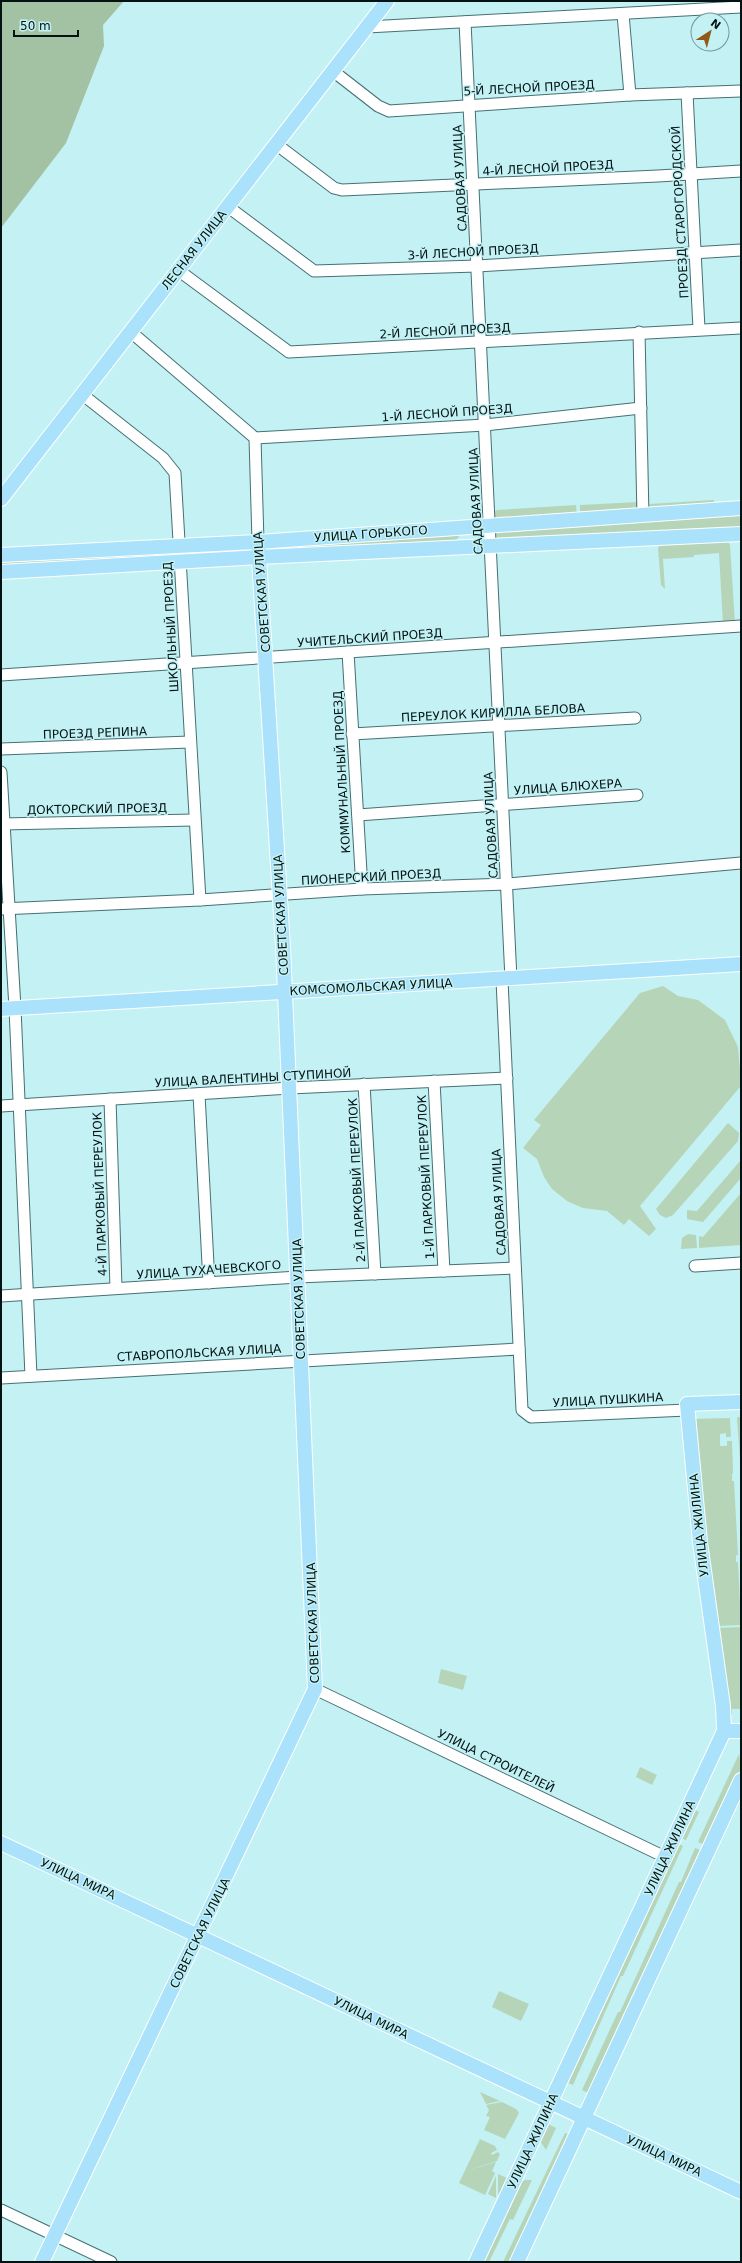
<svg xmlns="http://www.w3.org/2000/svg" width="742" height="2263" font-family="'DejaVu Sans',sans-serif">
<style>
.green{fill:#b6d5b8}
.forest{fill:#a3c2a4}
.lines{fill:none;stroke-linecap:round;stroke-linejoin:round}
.minor-casing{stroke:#467073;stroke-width:13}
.major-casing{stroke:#fff;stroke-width:16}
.minor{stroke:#fff;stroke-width:11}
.major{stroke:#aae2fb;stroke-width:14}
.labels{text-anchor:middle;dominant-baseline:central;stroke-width:3;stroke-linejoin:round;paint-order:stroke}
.street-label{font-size:12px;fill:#031213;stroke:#c3f1f4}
</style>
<rect width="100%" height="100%" fill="#c3f1f4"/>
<g class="green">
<polygon points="714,500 714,505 651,511 648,507 650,504"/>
<polygon points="638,502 639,510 580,515 580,505"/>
<polygon points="576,505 577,516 495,520 493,513 497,510"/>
<polygon points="741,515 741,529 498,540 494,534 498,531"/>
<polygon points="458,534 459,537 456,540 265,552 263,546"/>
<polygon points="727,540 730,545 735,624 723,625 719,553 694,555 694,557 663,559 665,589 661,585 658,548 661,543"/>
<polygon points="170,553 169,556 1,566 1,559"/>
<polygon points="663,986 678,996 698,1000 725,1020 738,1047 741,1082 740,1087 640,1206 656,1229 649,1236 629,1219 624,1225 607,1211 583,1208 567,1201 552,1189 544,1177 537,1159 523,1148 541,1125 534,1120 640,993"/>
<polygon points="728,1123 739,1133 738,1141 673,1215 666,1218 660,1215 656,1209"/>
<polygon points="741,1160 741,1178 703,1222 687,1219 687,1210 697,1211"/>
<polygon points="741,1193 741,1245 699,1248 699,1236 703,1237"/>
<polygon points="688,1234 696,1235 697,1248 681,1249 682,1238"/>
<polygon points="738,1417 741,1417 741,1473 737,1418"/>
<polygon points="730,1418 731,1437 726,1437 726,1433 720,1434 720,1446 727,1446 727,1441 732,1441 733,1473 732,1474 732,1481 734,1481 738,1555 736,1555 736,1562 738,1562 741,1625 717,1626 690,1419"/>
<polygon points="741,1627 741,1709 732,1709 732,1715 730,1714 717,1628"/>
<polygon points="441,1669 467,1676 463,1690 438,1683"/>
<polygon points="739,1754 741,1769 705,1845 698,1842"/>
<polygon points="640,1767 657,1775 652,1785 636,1777"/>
<polygon points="694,1809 699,1812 686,1840 680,1838"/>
<polygon points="677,1843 683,1846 623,1976 621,1976 573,2085 566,2082"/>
<polygon points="695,1848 703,1851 590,2094 582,2090 618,2012 620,2012 679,1882 681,1882"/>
<polygon points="499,1991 529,2004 521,2021 492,2007"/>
<polygon points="480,2092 500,2101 486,2104"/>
<polygon points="502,2102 516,2109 519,2113 505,2139 484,2130 490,2117 486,2116 489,2110 486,2105"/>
<polygon points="546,2123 556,2128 546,2150 540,2141"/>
<polygon points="565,2133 570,2135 510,2262 503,2262"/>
<polygon points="480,2139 495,2146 497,2150 491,2153 492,2155 498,2152 500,2154 497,2161 466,2171 496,2162 492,2171 495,2173 485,2195 459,2183"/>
<polygon points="498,2174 507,2178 498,2196"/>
<polygon points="496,2176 496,2198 488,2194"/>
<polygon points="525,2180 532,2180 513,2220 510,2219 489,2262 481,2262 518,2184"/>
</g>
<polygon class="forest" points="1,1 124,1 103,25 104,46 66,143 1,228"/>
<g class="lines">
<defs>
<g id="minor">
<polyline points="623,14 630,95"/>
<polyline points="465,22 511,979"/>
<polyline points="367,27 741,7"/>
<polyline points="333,71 378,106 389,111 630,95 741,91"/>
<polyline points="687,93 699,329"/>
<polyline points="276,144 334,188 342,190 658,176 741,171"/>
<polyline points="227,206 314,271 477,266 741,250"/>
<polyline points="178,270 289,352 741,328"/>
<polyline points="131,332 255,438 258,542"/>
<polyline points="639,332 643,516"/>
<polyline points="83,395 163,458 175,473 200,900"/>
<polyline points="255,438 485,425 641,408"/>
<polyline points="348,652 362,889"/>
<polyline points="1,675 741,626"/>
<polyline points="352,734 635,718"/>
<polyline points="1,749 190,742"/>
<polyline points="1,772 15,1008 31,1376"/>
<polyline points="358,815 637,795"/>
<polyline points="1,824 194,820"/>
<polyline points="1,909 200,900 362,889 507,884 741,863"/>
<polyline points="502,980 522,1410 531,1417 687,1410"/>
<polyline points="434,1081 444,1271"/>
<polyline points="364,1084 375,1274"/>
<polyline points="199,1094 209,1283"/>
<polyline points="110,1099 116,1288"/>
<polyline points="1,1106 290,1088 507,1078"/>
<polyline points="695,1266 741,1263"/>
<polyline points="1,1296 298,1277 515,1268"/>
<polyline points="1,1378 519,1349"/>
<polyline points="315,1689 665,1857"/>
<polyline points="1,2210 111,2262"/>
</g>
<g id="major">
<polyline points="1,499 387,1"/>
<polyline points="1,555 258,542 741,508"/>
<polyline points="1,572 259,557 741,534"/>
<polyline points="1,1009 741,964"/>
<polyline points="724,1731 741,1731"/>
<polyline points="1,1843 741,2192"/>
<polyline points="42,2262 315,1689 283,947 258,542"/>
<polyline points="476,2262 724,1731 723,1706 700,1542 687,1404 741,1402"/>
<polyline points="517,2262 741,1780"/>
</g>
</defs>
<use href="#minor" class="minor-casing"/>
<use href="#major" class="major-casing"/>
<use href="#minor" class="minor"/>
<use href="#major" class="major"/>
</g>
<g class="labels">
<g class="street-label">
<text transform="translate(529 88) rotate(-3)">5-Й ЛЕСНОЙ ПРОЕЗД</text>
<text transform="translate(548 168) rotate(-3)">4-Й ЛЕСНОЙ ПРОЕЗД</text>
<text transform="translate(460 178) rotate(-93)">САДОВАЯ УЛИЦА</text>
<text transform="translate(680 212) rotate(-93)">ПРОЕЗД СТАРОГОРОДСКОЙ</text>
<text transform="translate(194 250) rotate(-52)">ЛЕСНАЯ УЛИЦА</text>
<text transform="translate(473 252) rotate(-3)">3-Й ЛЕСНОЙ ПРОЕЗД</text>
<text transform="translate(445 331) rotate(-3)">2-Й ЛЕСНОЙ ПРОЕЗД</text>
<text transform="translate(447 413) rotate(-4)">1-Й ЛЕСНОЙ ПРОЕЗД</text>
<text transform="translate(476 501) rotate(-93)">САДОВАЯ УЛИЦА</text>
<text transform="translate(371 534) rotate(-4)">УЛИЦА ГОРЬКОГО</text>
<text transform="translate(262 592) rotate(-94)">СОВЕТСКАЯ УЛИЦА</text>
<text transform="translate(171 627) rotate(-93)">ШКОЛЬНЫЙ ПРОЕЗД</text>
<text transform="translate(370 638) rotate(-4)">УЧИТЕЛЬСКИЙ ПРОЕЗД</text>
<text transform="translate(493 713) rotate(-3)">ПЕРЕУЛОК КИРИЛЛА БЕЛОВА</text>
<text transform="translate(95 733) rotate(-2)">ПРОЕЗД РЕПИНА</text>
<text transform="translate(342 772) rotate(-93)">КОММУНАЛЬНЫЙ ПРОЕЗД</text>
<text transform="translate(568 787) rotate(-4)">УЛИЦА БЛЮХЕРА</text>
<text transform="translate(97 809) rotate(-1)">ДОКТОРСКИЙ ПРОЕЗД</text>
<text transform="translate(491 825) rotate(-93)">САДОВАЯ УЛИЦА</text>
<text transform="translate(371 877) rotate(-3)">ПИОНЕРСКИЙ ПРОЕЗД</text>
<text transform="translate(281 915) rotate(-93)">СОВЕТСКАЯ УЛИЦА</text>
<text transform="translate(371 987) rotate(-3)">КОМСОМОЛЬСКАЯ УЛИЦА</text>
<text transform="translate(253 1078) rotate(-3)">УЛИЦА ВАЛЕНТИНЫ СТУПИНОЙ</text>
<text transform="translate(426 1177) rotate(-93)">1-Й ПАРКОВЫЙ ПЕРЕУЛОК</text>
<text transform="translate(357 1180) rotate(-93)">2-Й ПАРКОВЫЙ ПЕРЕУЛОК</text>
<text transform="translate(100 1194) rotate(-92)">4-Й ПАРКОВЫЙ ПЕРЕУЛОК</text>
<text transform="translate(499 1202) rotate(-93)">САДОВАЯ УЛИЦА</text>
<text transform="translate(209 1270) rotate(-4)">УЛИЦА ТУХАЧЕВСКОГО</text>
<text transform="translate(299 1299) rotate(-92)">СОВЕТСКАЯ УЛИЦА</text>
<text transform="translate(199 1353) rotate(-3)">СТАВРОПОЛЬСКАЯ УЛИЦА</text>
<text transform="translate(608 1400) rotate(-3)">УЛИЦА ПУШКИНА</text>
<text transform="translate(699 1525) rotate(-96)">УЛИЦА ЖИЛИНА</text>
<text transform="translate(313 1623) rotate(-92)">СОВЕТСКАЯ УЛИЦА</text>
<text transform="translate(496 1761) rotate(26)">УЛИЦА СТРОИТЕЛЕЙ</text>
<text transform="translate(670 1848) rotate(-65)">УЛИЦА ЖИЛИНА</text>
<text transform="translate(78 1879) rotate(25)">УЛИЦА МИРА</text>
<text transform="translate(200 1933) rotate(-64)">СОВЕТСКАЯ УЛИЦА</text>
<text transform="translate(371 2018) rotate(26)">УЛИЦА МИРА</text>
<text transform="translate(533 2141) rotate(-65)">УЛИЦА ЖИЛИНА</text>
<text transform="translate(664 2156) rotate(25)">УЛИЦА МИРА</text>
</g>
</g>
<rect width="742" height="2263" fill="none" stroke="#031213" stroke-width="4"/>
<g transform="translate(710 32) rotate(36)"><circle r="19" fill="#c3f1f4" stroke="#76989a"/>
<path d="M0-3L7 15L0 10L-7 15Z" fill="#925816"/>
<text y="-6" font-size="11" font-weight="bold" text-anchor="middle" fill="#031213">N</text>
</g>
<path d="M14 30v6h64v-6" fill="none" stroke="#031213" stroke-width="2"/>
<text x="20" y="30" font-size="12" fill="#031213" stroke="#c3f1f4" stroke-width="3" paint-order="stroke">50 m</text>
</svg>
